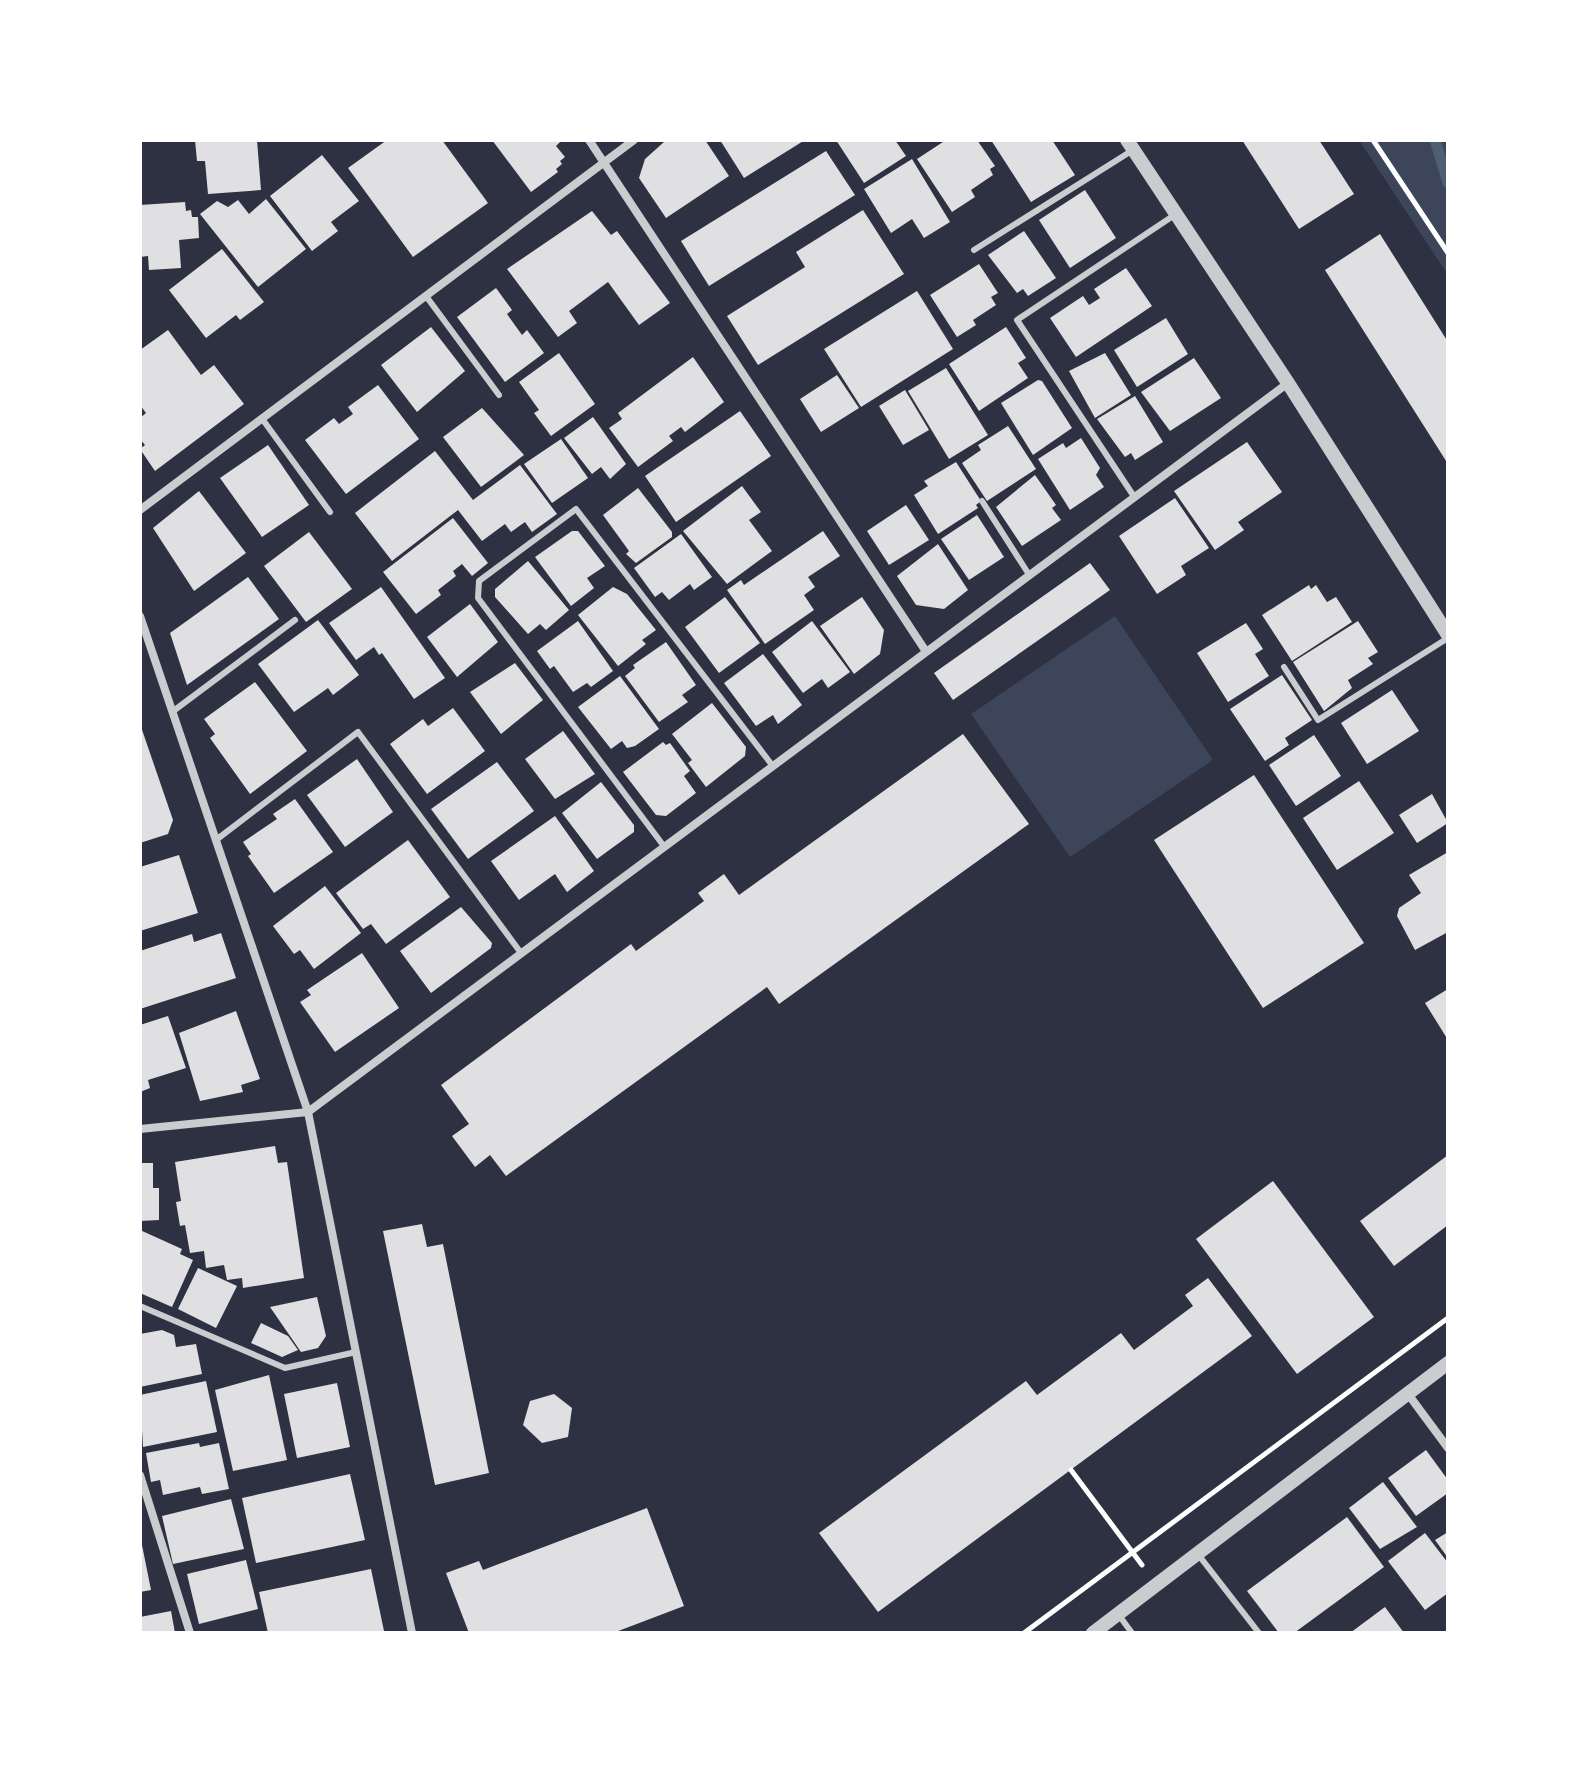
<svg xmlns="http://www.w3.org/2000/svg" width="1588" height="1773" font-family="Rubik,sans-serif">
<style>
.green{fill:#3c4559}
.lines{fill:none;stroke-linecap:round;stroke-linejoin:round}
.stream{stroke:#4f5d75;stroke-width:11}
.building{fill:#e0e0e3}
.path{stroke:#fff;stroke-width:5}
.service{stroke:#caccd0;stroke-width:6}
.minor{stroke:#caccd0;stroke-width:8}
.tertiary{stroke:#caccd0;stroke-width:14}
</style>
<rect width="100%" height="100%" fill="#2d3142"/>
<g class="green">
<polygon points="1359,140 1448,140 1448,275"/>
<polygon points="1115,616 1213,760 1070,857 971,714"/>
</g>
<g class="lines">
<polyline class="stream" points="1435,140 1448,183"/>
</g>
<g class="building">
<polygon points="195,140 257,140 261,190 208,194 205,161 197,161"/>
<polygon points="387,140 442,140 488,203 413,257 348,168"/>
<polygon points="492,140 562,140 556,146 565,157 560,161 562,164 556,169 558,172 531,192"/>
<polygon points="674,140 705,140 729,176 666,218 639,178 645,159 664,142"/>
<polygon points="720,140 805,140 744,178"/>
<polygon points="836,140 895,140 906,156 864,183"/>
<polygon points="946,140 977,140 995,166 990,169 993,175 971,190 975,197 952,212 917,159"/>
<polygon points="991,140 1052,140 1075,175 1031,202"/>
<polygon points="1242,140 1319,140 1354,194 1299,229"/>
<polygon points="826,151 855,195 709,286 681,241"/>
<polygon points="322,155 359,201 331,222 338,231 312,251 270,196"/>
<polygon points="912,159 950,222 924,238 912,219 891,233 864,189"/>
<polygon points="1085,190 1116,238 1070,268 1039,220"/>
<polygon points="266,199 306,249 258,287 200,214 217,201 228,207 238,200 249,214"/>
<polygon points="185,202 186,211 191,210 192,217 198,217 199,238 179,240 181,268 149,270 148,256 140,257 140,205"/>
<polygon points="863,210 904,274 758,365 727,316 805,267 796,252"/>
<polygon points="592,211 611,235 617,231 670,303 639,325 608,282 569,311 577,323 558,337 507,269"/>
<polygon points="1024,231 1056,278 1028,296 1023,289 1017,293 988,255"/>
<polygon points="1380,234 1448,342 1448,464 1325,270"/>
<polygon points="222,249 264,302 240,320 236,315 206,338 169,290"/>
<polygon points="979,264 998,293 991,297 996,305 973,320 976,325 957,337 930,295"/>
<polygon points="1126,268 1152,306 1076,357 1050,318 1083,296 1089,305 1100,298 1094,289"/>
<polygon points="496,288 512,310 507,314 522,335 527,330 544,353 505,382 457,317"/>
<polygon points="917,291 953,349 861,407 824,349"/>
<polygon points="1166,318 1188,354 1137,387 1114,350"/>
<polygon points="431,327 465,371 417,412 381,365"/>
<polygon points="1006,327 1026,358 1018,363 1028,378 979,411 949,364"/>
<polygon points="168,330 201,375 214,365 244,404 155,471 140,449 145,445 140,439 140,418 146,413 140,405 140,350"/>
<polygon points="559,353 595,404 551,436 534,413 539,410 519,382"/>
<polygon points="1105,353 1131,395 1095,418 1069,371"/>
<polygon points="693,357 724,402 685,432 681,427 669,436 673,441 638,467 609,428 622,419 618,413"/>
<polygon points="1194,358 1221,398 1170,431 1141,392"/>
<polygon points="946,368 988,435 949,459 908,391"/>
<polygon points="837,375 859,408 821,432 800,399"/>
<polygon points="1038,380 1042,381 1072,428 1033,455 1001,403"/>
<polygon points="378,385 419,439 346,494 305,440 334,418 339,424 353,414 348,407"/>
<polygon points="905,390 929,430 903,445 879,406"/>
<polygon points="1135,396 1163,442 1135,460 1131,453 1125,457 1097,419"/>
<polygon points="482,408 524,455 481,487 443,437"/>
<polygon points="740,411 771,456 676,522 645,476"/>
<polygon points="593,417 626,464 610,479 601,467 592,474 564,438"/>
<polygon points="1008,426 1036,469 987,501 962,463 981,450 978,445"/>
<polygon points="1081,438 1100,468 1096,475 1104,487 1070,510 1038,459 1063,443 1066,448"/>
<polygon points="561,439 588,478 552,503 524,464"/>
<polygon points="1247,442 1282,492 1238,522 1244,530 1215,550 1174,491"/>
<polygon points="268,445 309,505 262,537 220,478"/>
<polygon points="435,451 473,500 520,465 557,514 532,532 525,522 511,532 505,524 482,541 458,510 392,561 355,513"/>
<polygon points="956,462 981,501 976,505 978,508 938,534 914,495 928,486 924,481"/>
<polygon points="1035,475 1056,505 1052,508 1061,520 1022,546 996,507"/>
<polygon points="742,486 761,512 749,520 772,551 727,584 683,531"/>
<polygon points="638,488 672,532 672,537 636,563 626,554 629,551 603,515"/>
<polygon points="199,491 246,553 194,591 153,528"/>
<polygon points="1175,498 1209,548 1181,566 1186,575 1157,594 1119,536"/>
<polygon points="906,505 929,540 889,565 867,531"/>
<polygon points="977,515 1004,557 969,580 941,539"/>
<polygon points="453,518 488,563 472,576 462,564 453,571 456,576 438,590 441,595 416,614 383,572"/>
<polygon points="572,531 578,531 605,566 587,578 594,588 571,606 535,557"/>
<polygon points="823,531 840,556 808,577 815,587 804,595 814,610 765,644 727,590 741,580 744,585"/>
<polygon points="309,532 352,589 306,622 264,566"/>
<polygon points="681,534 712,577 694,590 690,584 669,600 662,592 655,597 634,568"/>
<polygon points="938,544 968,590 944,609 916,605 897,576"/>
<polygon points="528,561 569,610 546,630 540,624 528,634 495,597 495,589"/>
<polygon points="1090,563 1110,590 953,700 934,673"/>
<polygon points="248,577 279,619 187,685 170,633"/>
<polygon points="1309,585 1311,589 1316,585 1327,602 1336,597 1352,622 1292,661 1262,615"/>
<polygon points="381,587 445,678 414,699 382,653 379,655 374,647 356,660 329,623"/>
<polygon points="613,587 627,594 656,630 642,640 646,644 618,666 578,615"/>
<polygon points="725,597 760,643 719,673 685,627"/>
<polygon points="862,597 884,630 880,654 854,674 820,626"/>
<polygon points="470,604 498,642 457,677 427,637"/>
<polygon points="318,620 359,675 333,695 328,688 294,712 258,664"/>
<polygon points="578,621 613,671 591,687 587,683 573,692 554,666 550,669 537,651"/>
<polygon points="812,621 850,672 828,688 822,679 803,693 772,652"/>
<polygon points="1358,621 1378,652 1368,658 1373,664 1348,680 1352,688 1324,711 1293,662"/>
<polygon points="1246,623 1263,649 1255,654 1269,676 1228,702 1197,653"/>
<polygon points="666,642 696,685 682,695 688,702 659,722 625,676 635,668 633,665"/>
<polygon points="763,654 802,705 778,724 773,715 756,726 724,683"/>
<polygon points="515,663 543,700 501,734 470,692"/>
<polygon points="1282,675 1312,720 1285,738 1289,745 1265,761 1230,709"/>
<polygon points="620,676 659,729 635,746 627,748 622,741 611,749 578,707"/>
<polygon points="255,682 307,751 250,794 210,738 215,734 204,719"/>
<polygon points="1392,690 1419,731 1367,764 1341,723"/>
<polygon points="712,703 746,747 745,756 706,787 688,763 692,760 672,734"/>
<polygon points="453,708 485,751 427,794 390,744 423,719 428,726"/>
<polygon points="140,724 173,820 168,834 140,843"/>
<polygon points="563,731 595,774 555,799 525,759"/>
<polygon points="963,734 1029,824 779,1004 767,987 506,1176 490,1155 475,1167 452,1136 469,1124 441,1085 631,944 636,951 704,901 698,893 724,874 739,895"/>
<polygon points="1314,735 1341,776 1296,806 1269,765"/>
<polygon points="663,742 666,745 670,743 690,771 684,776 696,793 666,816 656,815 623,772"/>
<polygon points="357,759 393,812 345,847 307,795"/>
<polygon points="497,762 534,811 468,859 431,809"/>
<polygon points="1254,775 1364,943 1263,1008 1154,840"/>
<polygon points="1359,781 1394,833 1337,870 1303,818"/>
<polygon points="601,782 634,825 634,832 597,859 562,813"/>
<polygon points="1432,794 1448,823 1417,843 1399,815"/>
<polygon points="295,799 333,852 274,893 248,856 251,854 243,842 277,819 273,814"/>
<polygon points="555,816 594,871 567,892 555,874 519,900 491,861"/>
<polygon points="408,840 450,897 386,944 371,924 363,929 336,893"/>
<polygon points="1448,852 1448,932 1415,950 1397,916 1399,908 1421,893 1409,875"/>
<polygon points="179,855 198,913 140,931 140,867"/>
<polygon points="325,886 361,933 314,969 300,950 294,954 273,926"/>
<polygon points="461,907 492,943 491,948 431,993 400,951"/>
<polygon points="221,933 236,978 140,1009 140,951 192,934 194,942"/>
<polygon points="362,953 399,1008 335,1052 300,1002 311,995 307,990"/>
<polygon points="1448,989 1448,1040 1425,1003"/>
<polygon points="236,1011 260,1079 241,1085 243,1092 200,1101 179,1033"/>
<polygon points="168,1016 186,1068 148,1080 150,1088 140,1092 140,1025"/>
<polygon points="275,1146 278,1163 287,1162 304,1278 243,1288 242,1278 227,1280 224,1265 206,1268 204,1251 190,1253 185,1225 180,1226 176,1202 181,1201 175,1162"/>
<polygon points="1448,1155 1448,1225 1394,1266 1360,1221"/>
<polygon points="140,1163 153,1163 153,1188 159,1188 159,1220 140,1221"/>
<polygon points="1273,1181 1374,1317 1297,1374 1196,1239"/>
<polygon points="422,1224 427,1247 443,1244 489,1473 435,1485 383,1231"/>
<polygon points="140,1230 182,1249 180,1254 193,1260 172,1307 140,1293"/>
<polygon points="198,1268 237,1286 216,1328 178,1309"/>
<polygon points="1208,1278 1252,1336 878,1612 819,1533 1026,1381 1037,1395 1121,1333 1134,1350 1193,1306 1185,1295"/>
<polygon points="317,1297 326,1336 318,1348 301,1352 270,1307"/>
<polygon points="261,1323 288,1336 298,1350 282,1357 251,1343"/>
<polygon points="162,1330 174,1335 176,1347 196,1344 202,1374 140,1387 140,1334"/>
<polygon points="269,1375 287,1460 233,1471 215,1390"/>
<polygon points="206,1381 217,1432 143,1447 140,1395"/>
<polygon points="337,1383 350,1447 297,1458 284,1394"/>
<polygon points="554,1394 572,1408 568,1437 542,1443 523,1425 530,1401"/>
<polygon points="199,1443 200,1447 219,1443 229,1489 202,1494 200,1487 163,1495 160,1480 151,1482 146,1453"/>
<polygon points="1426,1450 1448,1480 1448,1493 1416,1516 1388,1478"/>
<polygon points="350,1474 365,1540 256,1563 242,1498"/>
<polygon points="1383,1482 1417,1527 1380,1549 1349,1508"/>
<polygon points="231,1499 244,1549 173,1564 162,1516"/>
<polygon points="647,1508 684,1606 613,1633 469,1633 446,1573 479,1561 483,1570"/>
<polygon points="1347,1517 1384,1567 1294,1633 1279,1633 1247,1591"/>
<polygon points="1448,1532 1448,1558 1435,1540"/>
<polygon points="1425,1533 1448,1563 1448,1593 1425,1610 1388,1561"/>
<polygon points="140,1535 151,1590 140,1592"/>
<polygon points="246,1560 258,1609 199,1624 187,1574"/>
<polygon points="371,1569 384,1631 268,1633 259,1592"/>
<polygon points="1385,1607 1404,1633 1350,1633"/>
<polygon points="171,1611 175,1633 140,1633 140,1617"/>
</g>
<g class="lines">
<g class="path">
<polyline points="1373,140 1448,253"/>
<polyline points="1071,1470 1142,1565"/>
<polyline points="1024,1633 1448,1318"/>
</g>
<g class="service">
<polyline points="974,250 1133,150"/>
<polyline points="426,296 499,395"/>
<polyline points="263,420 330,512"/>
<polyline points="1133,495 1017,320 1176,214"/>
<polyline points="982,501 1028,573"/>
<polyline points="1284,667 1318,720 1448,638"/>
<polyline points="172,712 295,620"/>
<polyline points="216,840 358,732 521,953"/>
<polyline points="663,845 478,598 479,581 576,509 772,765"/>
<polyline points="140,1306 285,1368 356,1352"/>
<polyline points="1197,1553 1259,1633"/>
<polyline points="1118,1614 1132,1633"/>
</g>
<g class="minor">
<polyline points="589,140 925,650"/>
<polyline points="140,510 634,140"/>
<polyline points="140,616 308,1112 412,1633"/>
<polyline points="140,1129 308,1112 1288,383"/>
<polyline points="1408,1394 1448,1448"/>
<polyline points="140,1475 190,1633"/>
</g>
<g class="tertiary">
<polyline points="1127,140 1288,383 1448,635"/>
<polyline points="1093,1633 1448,1363"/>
</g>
</g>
<rect width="1588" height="1773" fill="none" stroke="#ffffff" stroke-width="284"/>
</svg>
